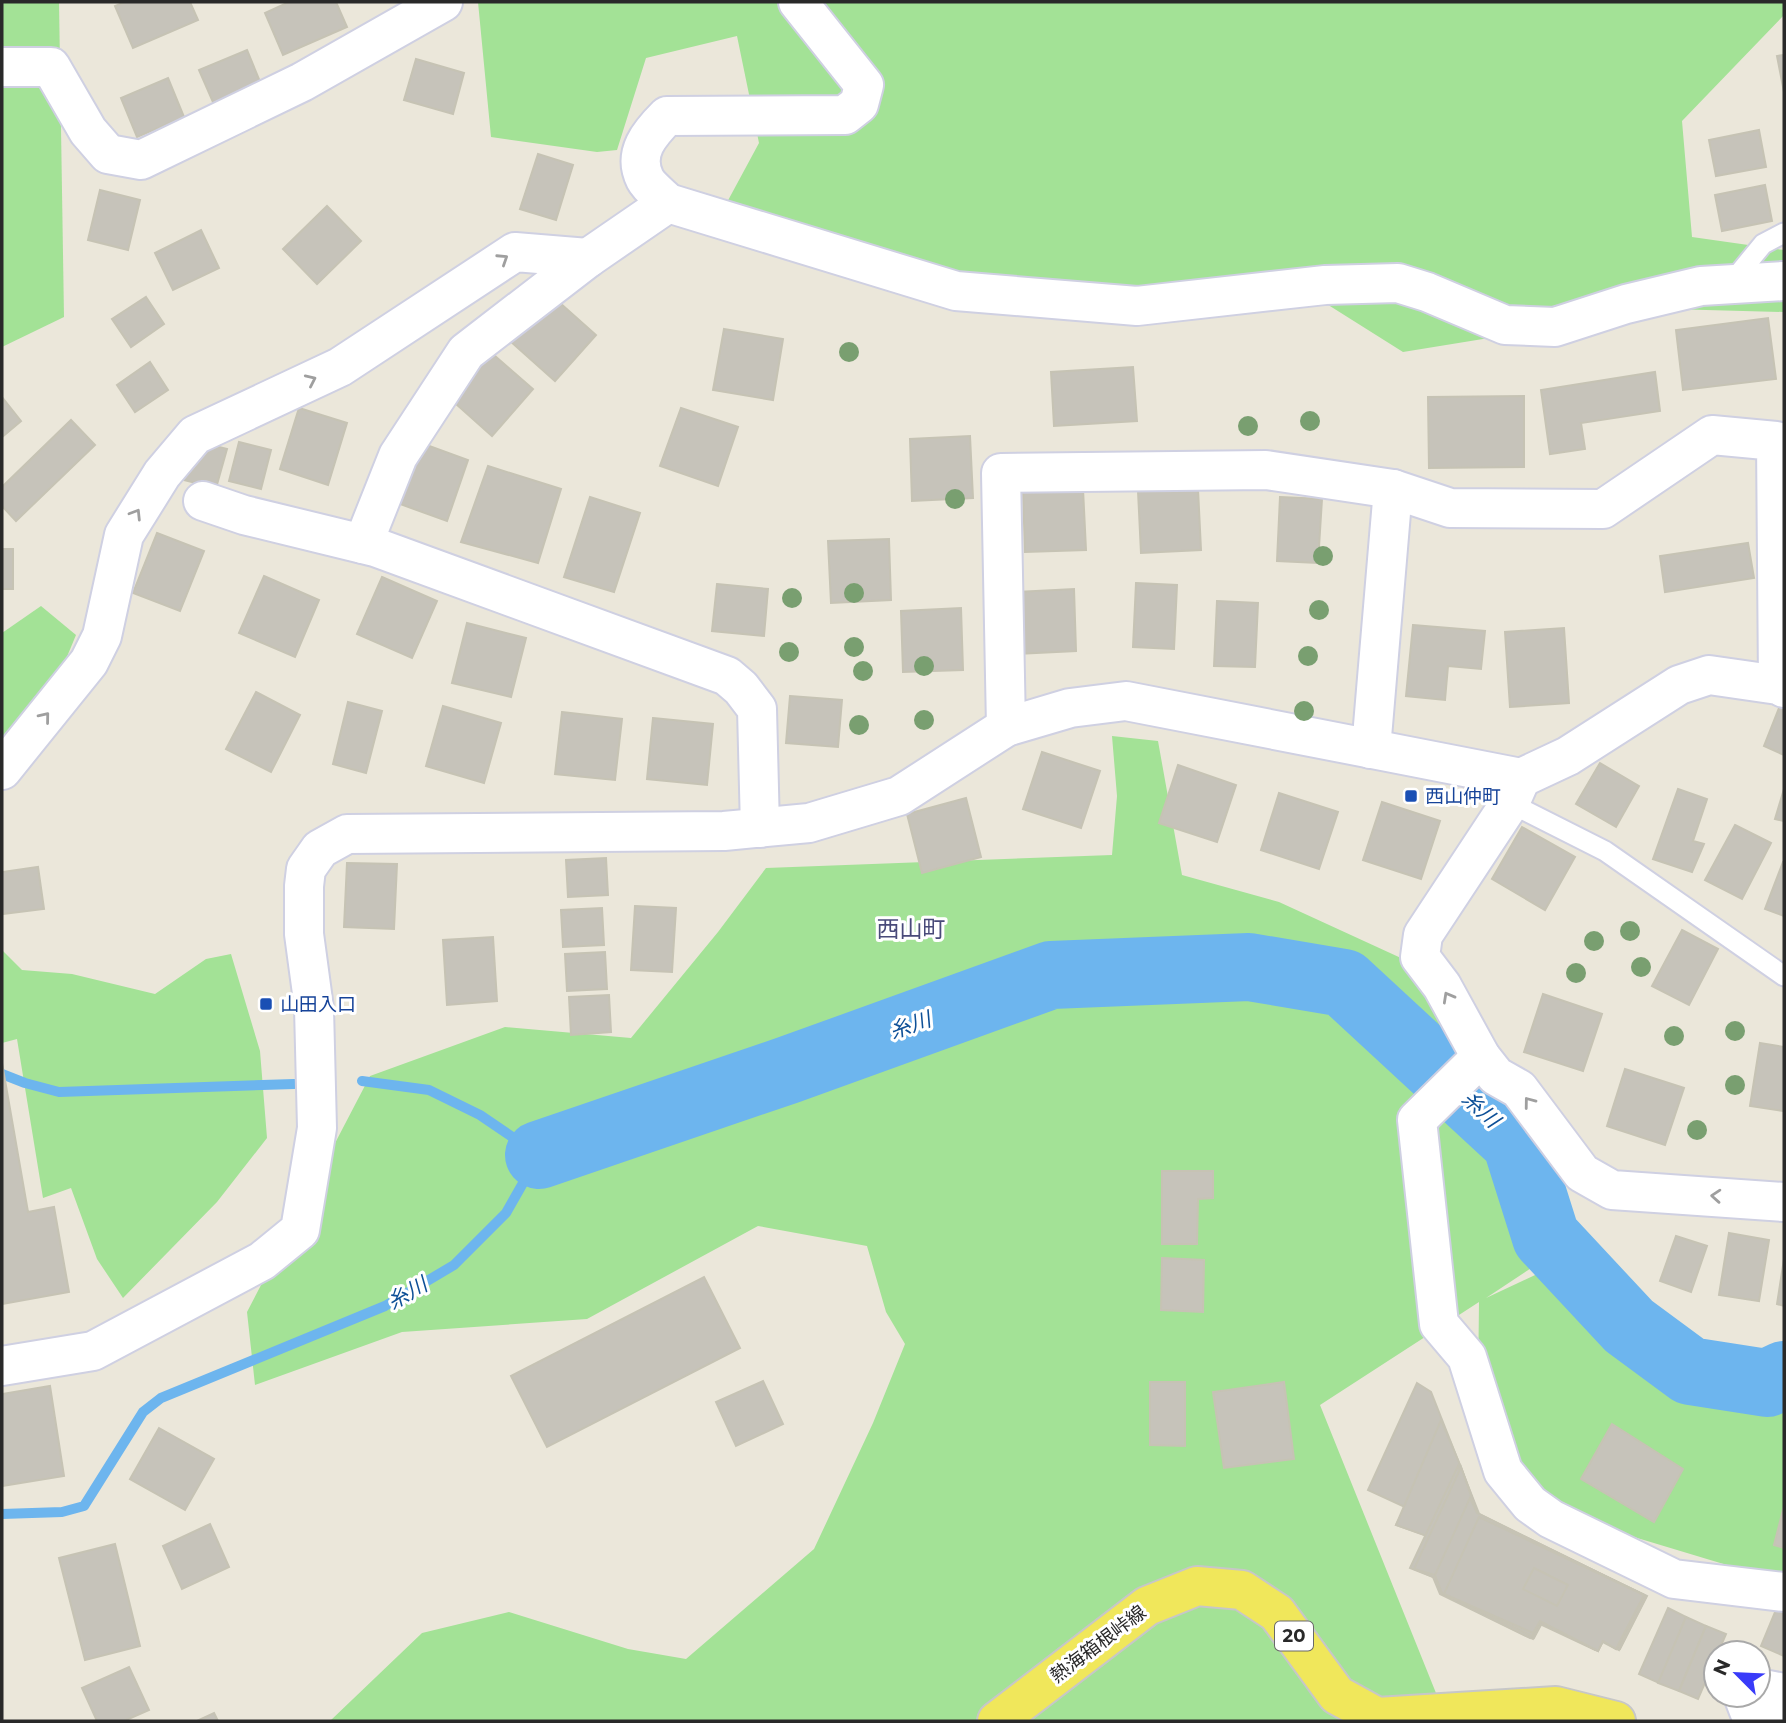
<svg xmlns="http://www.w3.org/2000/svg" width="1786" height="1723" font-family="Montserrat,'Noto Sans JP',sans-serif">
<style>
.green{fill:#a3e296}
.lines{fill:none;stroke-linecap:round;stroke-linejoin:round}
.stream{stroke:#6db5ee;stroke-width:10}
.river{stroke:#6db5ee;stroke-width:68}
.building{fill:#c6c3ba;stroke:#c6c3b4;stroke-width:2}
.lane-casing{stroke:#cfd0e2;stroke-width:23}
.street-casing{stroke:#cfd0e2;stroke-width:42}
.secondary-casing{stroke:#cfd0e2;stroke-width:42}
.primary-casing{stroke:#c7c7c7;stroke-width:42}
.lane{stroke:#fff;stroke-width:19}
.street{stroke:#fff;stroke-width:38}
.secondary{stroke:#fff;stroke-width:38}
.primary{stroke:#f0e75b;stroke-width:38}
.tree{fill:#799f70}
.oneway{stroke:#9f9f9f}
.transit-dot{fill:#1a4fb4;stroke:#fff;stroke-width:2.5}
.labels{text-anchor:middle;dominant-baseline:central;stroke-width:6;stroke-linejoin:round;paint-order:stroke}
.shield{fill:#fff;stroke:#696969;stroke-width:2}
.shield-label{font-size:18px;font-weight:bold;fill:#292929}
.transit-label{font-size:19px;fill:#164399;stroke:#fff;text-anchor:start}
.street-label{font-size:19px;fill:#292929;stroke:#fff}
.water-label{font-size:21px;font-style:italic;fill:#0e5097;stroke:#fff}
.quarter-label{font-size:23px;fill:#494a79;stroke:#fff}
</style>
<rect width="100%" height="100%" fill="#ebe7da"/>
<g class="green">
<polygon points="2,2 59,2 64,317 2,347"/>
<polygon points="478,2 1784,2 1784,15 1682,121 1692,237 1784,250 1784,312 1669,309 1403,352 1287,279 984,293 725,206 759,143 737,36 646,58 617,150 597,152 491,137"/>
<polygon points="41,606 76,635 39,724 2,759 2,633"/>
<polygon points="1112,736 1158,741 1182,875 1279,902 1438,975 1578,1237 1486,1298 1567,1260 1708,1400 1784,1382 1784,1576 1760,1575 1624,1534 1503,1471 1478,1387 1479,1302 1320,1405 1436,1693 1528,1721 330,1721 422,1633 509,1612 628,1649 686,1659 814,1549 873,1423 905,1344 886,1312 867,1246 758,1226 587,1319 402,1332 255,1385 247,1312 370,1076 505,1027 631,1038 718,932 766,868 1112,855 1117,796"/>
<polygon points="2,950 22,970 72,974 155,994 206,959 231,954 260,1051 267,1138 217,1202 123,1298 97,1259 71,1188 43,1198 17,1039 2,1043"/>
</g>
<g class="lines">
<g class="stream">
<polyline points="2,1074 25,1083 59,1092 294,1084"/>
<polyline points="2,1514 62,1512 84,1506 143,1412 161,1398 385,1306 454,1265 506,1213 539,1155 480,1115 429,1090 362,1081"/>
</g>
<polyline class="river" points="539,1155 788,1070 1051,975 1249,967 1344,983 1516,1142 1546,1237 1629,1326 1690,1371 1767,1383 1784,1375"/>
</g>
<g class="building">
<polygon points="125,2 190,2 198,20 133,48 115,6"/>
<polygon points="289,2 336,2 347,27 283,55 265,13"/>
<polygon points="247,50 263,89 216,109 199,70"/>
<polygon points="1784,55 1784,92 1777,56"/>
<polygon points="416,59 464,73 453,114 404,100"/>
<polygon points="168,78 184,117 137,137 121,98"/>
<polygon points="1759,130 1766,167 1716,176 1709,140"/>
<polygon points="538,154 573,165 556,220 520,209"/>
<polygon points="1765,185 1772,221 1722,231 1715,195"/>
<polygon points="100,190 140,200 128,250 88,240"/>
<polygon points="327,206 361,241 317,284 283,249"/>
<polygon points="201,230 219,268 173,290 155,253"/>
<polygon points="551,295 596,335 555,381 510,341"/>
<polygon points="146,297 164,324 131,347 112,319"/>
<polygon points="1768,318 1776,379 1683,390 1676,330"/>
<polygon points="724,329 783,339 773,400 713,390"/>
<polygon points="487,349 533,389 492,436 447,396"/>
<polygon points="150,362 168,390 135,412 117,385"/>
<polygon points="1133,367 1137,421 1054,426 1051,372"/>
<polygon points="1655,372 1660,411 1581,423 1585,449 1550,454 1541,390"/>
<polygon points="1524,396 1524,467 1429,468 1428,397"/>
<polygon points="2,397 21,421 2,437"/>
<polygon points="299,408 347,423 328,485 280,469"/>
<polygon points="681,408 738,427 718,486 660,466"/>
<polygon points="71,420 95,445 16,521 2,506 2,487"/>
<polygon points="970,436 973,498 912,501 910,439"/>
<polygon points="195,441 227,449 216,488 184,480"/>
<polygon points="239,442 271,450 261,489 229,481"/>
<polygon points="421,443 468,460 447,521 400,504"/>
<polygon points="488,466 561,489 538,563 461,542"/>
<polygon points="1083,489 1086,550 1025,552 1023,491"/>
<polygon points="1198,489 1201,550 1141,553 1138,491"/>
<polygon points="590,497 640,513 614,592 564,577"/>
<polygon points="1280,497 1322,499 1318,563 1277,561"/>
<polygon points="157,533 204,551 180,611 133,593"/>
<polygon points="889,539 891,600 831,603 828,541"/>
<polygon points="1748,543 1754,578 1665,592 1660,556"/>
<rect x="2" y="549" width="11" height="40"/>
<polygon points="264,576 319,600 295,657 239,633"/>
<polygon points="382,577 437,601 412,658 357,634"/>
<polygon points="1136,583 1177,585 1174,649 1133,647"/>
<polygon points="717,584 768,589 764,636 712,631"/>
<polygon points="1074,589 1076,651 1016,654 1014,592"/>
<polygon points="1217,601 1258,603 1255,667 1214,666"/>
<polygon points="961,608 963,670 903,672 901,611"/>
<polygon points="467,623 526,638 511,697 452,683"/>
<polygon points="1413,625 1485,631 1481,669 1448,666 1445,700 1406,696"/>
<polygon points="1564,628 1569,703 1510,707 1505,632"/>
<polygon points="256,692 300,715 271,772 226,749"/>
<polygon points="790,696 842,700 838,747 786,743"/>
<polygon points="348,702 382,711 366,773 333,764"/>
<polygon points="1781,703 1784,705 1784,755 1764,746"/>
<polygon points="443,706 501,723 484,783 426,766"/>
<polygon points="562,712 622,719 615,780 555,774"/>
<polygon points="653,718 713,724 707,785 647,779"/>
<polygon points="1042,752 1100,771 1081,828 1023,809"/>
<polygon points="1600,763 1639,786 1616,827 1576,804"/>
<polygon points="1178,765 1236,785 1217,842 1159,823"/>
<polygon points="1678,789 1707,799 1693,841 1704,844 1692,872 1653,859"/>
<polygon points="1784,789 1784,821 1775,819"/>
<polygon points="1279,793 1338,812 1319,869 1261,850"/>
<polygon points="966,798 981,857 922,873 907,814"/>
<polygon points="1382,802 1440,821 1421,879 1363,860"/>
<polygon points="1735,825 1771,843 1742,899 1705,880"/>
<polygon points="1522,827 1575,857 1545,910 1492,879"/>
<polygon points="606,858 608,895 568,897 566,860"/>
<polygon points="1783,862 1784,862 1784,916 1765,909"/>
<polygon points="347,863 397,864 394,929 344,927"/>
<polygon points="38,867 44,909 2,914 2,872"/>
<polygon points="635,906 676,908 672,972 631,970"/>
<polygon points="602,908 604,945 563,947 561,910"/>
<polygon points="1682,930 1718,949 1689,1005 1652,986"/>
<polygon points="493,937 497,1001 447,1005 443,940"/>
<polygon points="605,952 607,989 567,991 565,954"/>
<polygon points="1543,994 1602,1014 1583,1071 1524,1052"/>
<polygon points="609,995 611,1032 571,1035 569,997"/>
<polygon points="1760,1043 1784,1047 1784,1111 1750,1106"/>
<polygon points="2,1063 28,1212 54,1207 69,1292 2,1304"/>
<polygon points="1625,1069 1684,1088 1665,1145 1607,1126"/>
<polygon points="1162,1171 1213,1171 1213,1198 1198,1199 1197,1244 1162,1244"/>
<polygon points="1729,1233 1769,1240 1759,1301 1719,1295"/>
<polygon points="1676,1236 1707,1246 1691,1292 1660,1281"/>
<polygon points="1162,1258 1204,1260 1203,1312 1161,1310"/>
<polygon points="1784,1259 1784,1306 1777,1304"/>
<polygon points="704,1277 740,1348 547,1447 511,1376"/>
<polygon points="763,1381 783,1424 736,1446 716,1402"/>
<polygon points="1150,1382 1185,1382 1185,1446 1150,1445"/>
<polygon points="1284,1382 1294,1459 1224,1468 1213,1392"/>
<polygon points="1417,1383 1431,1392 1480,1516 1647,1596 1620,1649 1603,1641 1598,1650 1542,1623 1534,1638 1444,1595 1437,1577 1414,1568 1428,1536 1396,1525 1405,1507 1368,1490"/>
<polygon points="50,1386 64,1476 2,1486 2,1394"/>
<polygon points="1441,1420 1461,1467 1479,1516 1646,1597 1619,1650 1603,1641 1598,1651 1541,1623 1533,1639 1444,1595 1436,1578 1414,1569 1427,1536 1396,1525"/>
<polygon points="1612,1424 1683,1469 1654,1522 1581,1479"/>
<polygon points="159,1428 214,1459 185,1510 130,1479"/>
<polygon points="1458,1466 1475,1515 1643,1596 1616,1649 1599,1640 1595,1650 1538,1623 1530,1638 1440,1594 1433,1577 1410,1568"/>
<polygon points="1461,1467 1477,1513 1644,1595 1618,1647 1601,1639 1597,1649 1540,1621 1532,1636 1442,1593 1435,1575 1414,1569"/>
<polygon points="1470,1498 1477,1513 1644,1595 1618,1647 1601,1639 1598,1651 1540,1621 1532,1636 1442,1593 1435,1575"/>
<polygon points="1784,1506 1784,1548 1774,1545"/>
<polygon points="1479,1517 1644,1595 1616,1649 1603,1641 1598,1651 1540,1621 1533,1633 1444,1594"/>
<polygon points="210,1524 229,1567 182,1589 163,1546"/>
<polygon points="115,1544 140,1646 85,1660 59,1558"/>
<polygon points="1534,1568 1568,1585 1557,1606 1523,1589"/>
<polygon points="1780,1600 1784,1602 1784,1656 1761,1646"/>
<polygon points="1668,1608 1686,1617 1659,1683 1639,1674"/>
<polygon points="1686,1617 1706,1626 1679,1691 1658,1683"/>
<polygon points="1706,1626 1726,1634 1698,1699 1679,1691"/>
<polygon points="129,1667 149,1710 124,1721 97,1721 82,1688"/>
<polygon points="214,1713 218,1721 197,1721"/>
</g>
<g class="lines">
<defs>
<g id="lane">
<polyline points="1731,283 1763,244 1784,233"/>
<polyline points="1510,803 1605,851 1784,976"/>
</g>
<g id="street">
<path d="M 798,2 L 864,85 L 859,104 L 845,115 L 667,116 C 650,133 632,153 645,179 C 649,187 661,196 668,203 L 956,291 L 1137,306 L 1325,285 L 1398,283 L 1427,292 L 1505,325 L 1555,327 L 1626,304 L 1701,286 L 1784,281"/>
<polyline points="2,67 51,67 88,131 108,154 141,160 302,82 443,2"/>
<polyline points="203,501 244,515 375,547 727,676 741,688 757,709 760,828"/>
<polyline points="363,544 398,456 466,352 588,258 668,203"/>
<polyline points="1006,727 1001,473 1266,470 1393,489 1450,508 1603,509 1712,435 1776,441 1778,685"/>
<polyline points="1371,749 1393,489"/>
<polyline points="2,770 89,662 102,636 124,535 162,474 195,435 340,367 515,252 588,258"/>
<polyline points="1521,778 1510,803 1423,935 1420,957 1442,986 1481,1057 1496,1076 1519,1089 1582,1173 1612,1190 1784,1202"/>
<polyline points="1481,1057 1417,1120 1439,1324 1467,1357 1503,1471 1530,1504 1551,1519 1674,1579 1784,1592"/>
<polyline points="1758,1688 1784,1693"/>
<polyline points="1748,1695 1744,1698 1749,1711 1770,1721"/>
</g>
<polyline id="secondary" points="2,1366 93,1351 262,1261 300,1230 317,1128 314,1008 304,934 304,886 306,869 320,849 347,834 724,831 809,823 899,796 1006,727 1070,708 1126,701 1521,778 1568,756 1679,685 1709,675 1778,685 1784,688"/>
<polyline id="primary" points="997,1721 1147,1606 1197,1586 1242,1590 1277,1613 1337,1695 1377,1717 1556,1706 1616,1721"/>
</defs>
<use href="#lane" class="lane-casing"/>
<use href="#street" class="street-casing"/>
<use href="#secondary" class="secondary-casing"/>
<use href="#primary" class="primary-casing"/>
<use href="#lane" class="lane"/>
<use href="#street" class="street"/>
<use href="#secondary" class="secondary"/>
<use href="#primary" class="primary"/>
</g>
<g class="tree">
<circle cx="849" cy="352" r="10"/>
<circle cx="1310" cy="421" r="10"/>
<circle cx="1248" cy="426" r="10"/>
<circle cx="955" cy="499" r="10"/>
<circle cx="1323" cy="556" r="10"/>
<circle cx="854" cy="593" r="10"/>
<circle cx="792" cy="598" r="10"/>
<circle cx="1319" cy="610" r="10"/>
<circle cx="854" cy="647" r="10"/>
<circle cx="789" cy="652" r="10"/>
<circle cx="1308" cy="656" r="10"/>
<circle cx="924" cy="666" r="10"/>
<circle cx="863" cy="671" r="10"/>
<circle cx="1304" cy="711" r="10"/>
<circle cx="924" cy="720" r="10"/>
<circle cx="859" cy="725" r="10"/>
<circle cx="1630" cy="931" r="10"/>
<circle cx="1594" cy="941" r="10"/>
<circle cx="1641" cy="967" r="10"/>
<circle cx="1576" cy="973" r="10"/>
<circle cx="1735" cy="1031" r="10"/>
<circle cx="1674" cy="1036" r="10"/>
<circle cx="1735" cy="1085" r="10"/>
<circle cx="1697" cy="1130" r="10"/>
</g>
<defs><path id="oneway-chevron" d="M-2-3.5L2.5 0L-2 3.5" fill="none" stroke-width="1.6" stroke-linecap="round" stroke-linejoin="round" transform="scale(1.75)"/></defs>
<g class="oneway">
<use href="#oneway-chevron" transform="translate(503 259) rotate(-33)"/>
<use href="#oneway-chevron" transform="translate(311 380) rotate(-25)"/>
<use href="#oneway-chevron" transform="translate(136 514) rotate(-58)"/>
<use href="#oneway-chevron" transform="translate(45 717) rotate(-51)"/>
<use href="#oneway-chevron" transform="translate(1448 997) rotate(-119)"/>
<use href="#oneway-chevron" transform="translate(1529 1102) rotate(-127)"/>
<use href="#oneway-chevron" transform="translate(1716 1196) rotate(-176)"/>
</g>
<g class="transit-dot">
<rect x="1404" y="789" width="14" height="14" rx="3.5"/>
<rect x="259" y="997" width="14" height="14" rx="3.5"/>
</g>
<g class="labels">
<rect class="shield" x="1275" y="1621.5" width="38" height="29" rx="5"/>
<g class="shield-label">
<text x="1294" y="1636">20</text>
</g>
<g class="transit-label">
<text x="1425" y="796">西山仲町</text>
<text x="280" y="1004">山田入口</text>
</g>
<g class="street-label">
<text transform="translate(1098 1644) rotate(-37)">熱海箱根峠線</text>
</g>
<g class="water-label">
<text transform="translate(910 1025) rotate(-19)">糸川</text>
<text transform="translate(1481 1109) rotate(43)">糸川</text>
<text transform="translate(407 1293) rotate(-30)">糸川</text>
</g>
<g class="quarter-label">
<text x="911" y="929">西山町</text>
</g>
</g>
<rect width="1786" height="1723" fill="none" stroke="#292929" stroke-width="7"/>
<g transform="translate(1737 1674) rotate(294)"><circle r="33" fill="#ffffff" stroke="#a9a9a9" stroke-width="2"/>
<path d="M0-5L12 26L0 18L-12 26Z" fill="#393bf9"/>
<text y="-10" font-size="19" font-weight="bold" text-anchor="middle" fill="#292929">N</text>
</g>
</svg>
